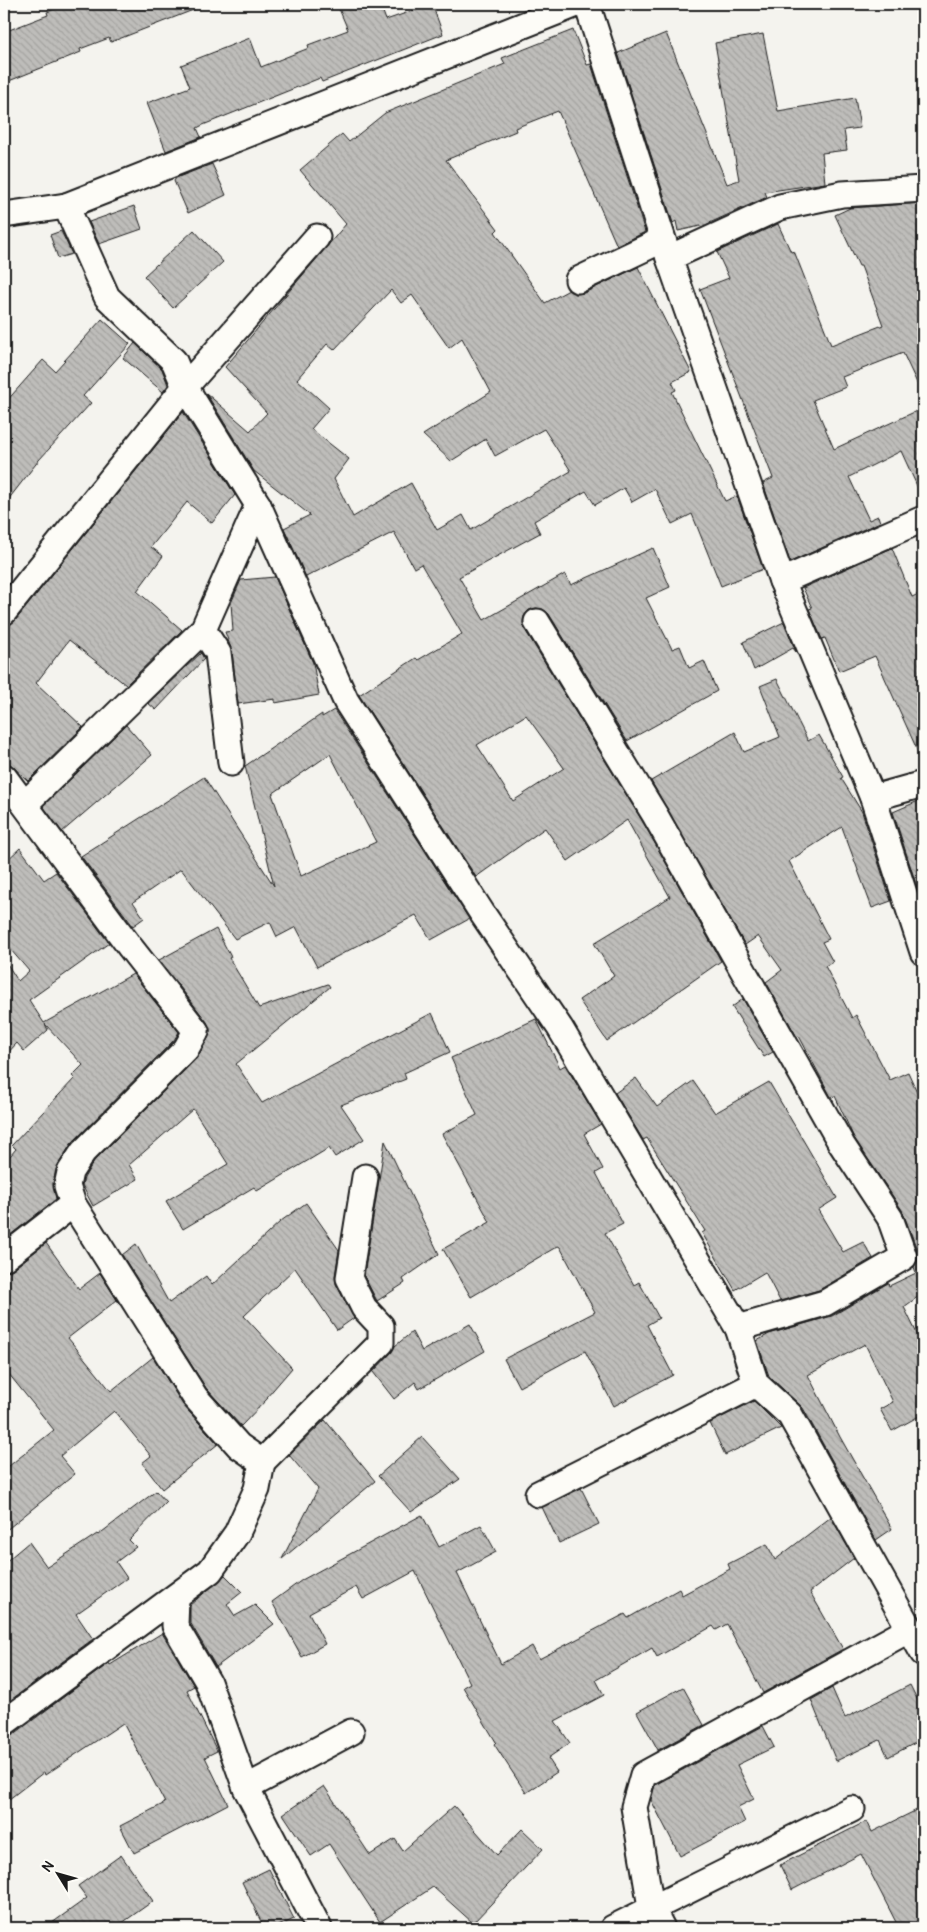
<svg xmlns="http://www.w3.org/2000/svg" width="927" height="1932" font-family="Pangolin,sans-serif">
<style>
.building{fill:url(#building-back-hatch);stroke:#1c1c1c;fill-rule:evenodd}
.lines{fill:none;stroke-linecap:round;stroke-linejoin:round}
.minor-casing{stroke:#1c1c1c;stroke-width:29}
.minor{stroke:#fdfcf7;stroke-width:25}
</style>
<defs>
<pattern id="building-back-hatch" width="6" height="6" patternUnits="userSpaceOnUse" patternTransform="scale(1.25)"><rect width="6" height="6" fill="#bebdba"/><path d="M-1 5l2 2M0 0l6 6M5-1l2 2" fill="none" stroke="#a3a29f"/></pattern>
</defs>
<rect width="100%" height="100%" fill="#f4f3ee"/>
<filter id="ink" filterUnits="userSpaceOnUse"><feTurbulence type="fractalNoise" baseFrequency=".02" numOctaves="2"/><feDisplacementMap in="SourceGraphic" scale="10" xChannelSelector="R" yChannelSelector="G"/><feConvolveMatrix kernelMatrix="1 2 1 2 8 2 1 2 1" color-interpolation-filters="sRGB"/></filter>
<g filter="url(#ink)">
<g class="building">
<polygon points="67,4 205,4 206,5 111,42 109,38 80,49 81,52 4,83 4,32 48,15 47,12"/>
<polygon points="337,4 380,4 386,20 432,4 443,34 322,82 320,78 203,125 197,128 201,137 166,151 147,103 190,87 181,65 250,38 261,67 309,48 308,45 348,30"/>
<path d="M 573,30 L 587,65 L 591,64 L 645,232 L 617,246 L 558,111 L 515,128 L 516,131 L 446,160 L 498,229 L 495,232 L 545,303 L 569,290 L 576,294 L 584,293 L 638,267 L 691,372 L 672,382 L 676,390 L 672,392 L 725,501 L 737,496 L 763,569 L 721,586 L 692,514 L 672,524 L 655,489 L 632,502 L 624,488 L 595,505 L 586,491 L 534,521 L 540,533 L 459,577 L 484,620 L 565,574 L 571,585 L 653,548 L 670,587 L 646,598 L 672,649 L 680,646 L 689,668 L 704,661 L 717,691 L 627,741 L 549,614 L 543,609 L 536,608 L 529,610 L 524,616 L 523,623 L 525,630 L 643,822 L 721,961 L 607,1041 L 579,1000 L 614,976 L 594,943 L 670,897 L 627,820 L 568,861 L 545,828 L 476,877 L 359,695 L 416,658 L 418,660 L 462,634 L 421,564 L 414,568 L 394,532 L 306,577 L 284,528 L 310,515 L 254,471 L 206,393 L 250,431 L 267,413 L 225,367 L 346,224 L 300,170 L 342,134 L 349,142 L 385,113 L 505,64 L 502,58 ZM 391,290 L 401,303 L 412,295 L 449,348 L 462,338 L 491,392 L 423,435 L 451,461 L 486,439 L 495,456 L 544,429 L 571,471 L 471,530 L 463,515 L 437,530 L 411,483 L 353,517 L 334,479 L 349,459 L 311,429 L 329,408 L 297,379 L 327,344 L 334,350 ZM 526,715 L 564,768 L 513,801 L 477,745 Z"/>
<polygon points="666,33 727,184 739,180 715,43 763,34 778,111 855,98 860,128 844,130 847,150 822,153 825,183 765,192 767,197 705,225 678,231 676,221 673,223 618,53"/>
<polygon points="212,164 226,195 188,213 174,181 176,178"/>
<polygon points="923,203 923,396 903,353 842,377 846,387 813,400 834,449 923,408 923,499 901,451 849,477 869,520 878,516 880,522 790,562 763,483 773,478 700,289 729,278 717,252 778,224 791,252 794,251 831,345 883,325 861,266 859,266 835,215 850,208"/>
<polygon points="134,206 142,229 99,244 89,222"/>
<polygon points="194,230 223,262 173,308 144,276"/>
<polygon points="61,231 72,254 58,258 50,235"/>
<polygon points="102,319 130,344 83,396 91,403 39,460 4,505 4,404 43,360 55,371"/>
<polygon points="135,343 162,369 168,385 163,392 123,358"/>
<polygon points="183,412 235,495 212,523 187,502 151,547 163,556 137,591 182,630 126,685 69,640 36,683 83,727 28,781 4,758 4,626 15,621"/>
<polygon points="892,548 912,597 923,592 923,763 875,656 839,671 825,638 822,639 809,609 812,608 803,588"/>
<polygon points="275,577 313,663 319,695 275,703 275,699 238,704 232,651 225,632 233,631 231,603 241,580"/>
<polygon points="784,622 796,652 793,648 754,670 743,642"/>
<polygon points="201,653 204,659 156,710 148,703"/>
<polygon points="777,679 808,741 819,735 843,777 841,778 862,812 891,901 872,908 842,827 789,861 829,939 822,942 833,962 825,966 852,1018 856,1015 890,1080 908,1072 923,1105 923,1293 904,1307 923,1346 923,1414 892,1431 880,1409 893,1402 865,1344 808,1375 840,1437 892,1529 876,1540 803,1408 769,1376 757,1341 769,1334 832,1316 888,1283 889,1286 916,1273 914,1267 918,1259 918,1252 902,1210 854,1138 835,1096 831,1097 799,1036 797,1037 766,982 782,970 758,936 745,945 651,781 735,732 744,752 780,737 760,686"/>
<path d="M 334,710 L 469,919 L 431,940 L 416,915 L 317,967 L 296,927 L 277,937 L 270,922 L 235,939 L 181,869 L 133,902 L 144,918 L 133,926 L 81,856 L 204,777 L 274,886 L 245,766 L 322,714 L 322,717 ZM 330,754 L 376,842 L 301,876 L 272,794 Z"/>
<polygon points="126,725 152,755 62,832 43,806"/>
<polygon points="923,799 923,888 918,890 893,812"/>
<polygon points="20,848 44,880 56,872 109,943 29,1000 44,1023 133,974 179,1032 174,1040 71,1144 56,1169 53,1183 56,1199 4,1240 4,1163 16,1149 12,1145 75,1078 72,1076 83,1065 45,1024 48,1030 24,1051 17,1043 4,1057 4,959 18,981 29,971 4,942 4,863"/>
<polygon points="216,929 231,957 229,958 259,1008 328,984 330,987 236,1064 262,1103 432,1013 450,1052 404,1073 406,1079 341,1105 364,1139 335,1157 329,1148 257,1191 254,1187 183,1229 166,1201 228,1164 193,1109 129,1165 138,1179 93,1206 82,1185 84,1178 94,1161 196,1059 209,1037 210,1029 207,1022 159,960"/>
<polygon points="743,999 773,1052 764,1057 732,1007"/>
<polygon points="536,1019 560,1068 565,1065 601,1124 584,1134 603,1169 596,1173 623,1224 605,1233 634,1285 639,1282 659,1318 647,1325 673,1375 614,1406 585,1351 519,1387 504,1359 595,1312 560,1247 558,1246 471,1297 443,1249 490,1222 442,1134 477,1115 451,1058"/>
<polygon points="636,1078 657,1107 693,1081 715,1113 769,1082 837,1198 818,1210 843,1252 863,1242 873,1258 819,1290 780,1301 765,1272 735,1290 702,1233 705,1231 647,1138 643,1140 615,1093"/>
<polygon points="385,1141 439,1254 403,1279 405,1283 377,1301 364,1276"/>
<polygon points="306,1203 339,1250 335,1276 336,1284 354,1318 337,1330 295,1268 244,1316 292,1368 267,1397 268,1398 241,1426 206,1388 122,1255 136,1244 169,1303 206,1276 212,1285 281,1221"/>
<polygon points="46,1243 79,1289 100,1273 117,1300 68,1338 111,1391 153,1357 183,1405 218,1444 162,1489 142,1463 151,1456 114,1411 60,1456 75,1474 4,1532 4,1470 54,1430 4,1368 4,1272 13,1269"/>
<polygon points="470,1324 485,1351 419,1389 415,1382 394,1399 373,1372 391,1353 395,1346 412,1332 422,1351"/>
<polygon points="754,1401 781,1428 725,1455 710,1423"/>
<polygon points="325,1420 375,1481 282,1559 318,1489 289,1455"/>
<polygon points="422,1437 460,1479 411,1512 378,1476"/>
<polygon points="581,1488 599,1524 559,1543 542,1507"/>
<polygon points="156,1491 166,1502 129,1540 136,1547 116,1562 127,1578 76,1614 93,1639 4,1705 4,1563 29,1542 47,1567 97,1534 98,1535"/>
<polygon points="422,1515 439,1547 481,1525 496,1552 457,1573 501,1664 532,1646 539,1659 625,1614 628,1618 679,1589 682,1595 730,1569 728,1564 767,1544 775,1560 831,1517 854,1558 810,1592 843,1649 763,1693 727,1624 716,1630 713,1626 657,1657 652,1648 596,1680 604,1695 555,1721 570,1743 548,1758 557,1772 526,1793 494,1744 496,1742 463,1687 470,1683 415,1571 363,1599 356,1587 309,1613 325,1644 302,1657 272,1602 302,1580"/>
<polygon points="225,1575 242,1592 227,1604 235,1616 255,1605 274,1624 216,1667 190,1622 190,1605"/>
<polygon points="162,1633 194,1686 187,1690 217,1751 205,1757 228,1804 134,1853 120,1826 165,1803 123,1723 45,1775 44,1772 4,1803 4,1737 13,1735 109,1663 110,1665"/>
<polygon points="910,1685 923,1711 923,1739 888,1757 880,1740 836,1761 811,1700 832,1688 845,1718"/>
<polygon points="683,1687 704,1725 658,1750 637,1712"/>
<polygon points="763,1726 774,1747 737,1765 754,1799 738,1807 745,1822 680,1856 651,1800 655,1785"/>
<polygon points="324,1786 370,1855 395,1839 403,1851 454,1806 497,1855 522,1829 543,1849 473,1923 433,1887 380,1922 329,1844 311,1856 283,1814"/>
<polygon points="923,1807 923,1928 899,1928 861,1854 792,1890 780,1865 867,1821 872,1832"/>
<polygon points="121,1855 153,1901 115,1928 45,1928 87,1898 78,1886"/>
<polygon points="269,1869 294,1919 274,1928 264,1928 242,1882"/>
</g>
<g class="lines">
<defs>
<g id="minor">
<polyline points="587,4 669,258 782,581 873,798 923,952"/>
<polyline points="66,206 107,297 174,361 185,387 258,505 346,701 482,913 560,1028 738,1328 756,1384 790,1415 923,1653"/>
<polyline points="4,215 66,206 577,4"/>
<polyline points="669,258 780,207 842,194 923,189"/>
<polyline points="578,280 662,240"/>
<polyline points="782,581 923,519"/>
<polyline points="4,612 185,387 317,237"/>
<polyline points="537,622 655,815 842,1145 890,1218 904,1257 825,1303 738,1328"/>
<polyline points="203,630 218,653 231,763"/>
<polyline points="4,777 130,947 196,1031 186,1049 83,1152 70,1172 67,1186 73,1204 195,1397 239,1446 262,1462 257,1489 237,1533 210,1571 4,1723"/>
<polyline points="873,798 923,784"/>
<polyline points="25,804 203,630 258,505"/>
<polyline points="4,1258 73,1204"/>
<polyline points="262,1462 381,1343 381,1326 364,1308 349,1278 365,1177"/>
<polyline points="538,1494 756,1384"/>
<polyline points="176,1597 175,1626 208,1682 246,1788 319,1928"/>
<polyline points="246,1788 351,1732"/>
<polyline points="613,1928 852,1809"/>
<polyline points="662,1928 651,1907 634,1807 643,1775 910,1629"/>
</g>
</defs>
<use href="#minor" class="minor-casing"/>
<use href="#minor" class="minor"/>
</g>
</g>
<rect width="927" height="1932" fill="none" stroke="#fdfcf7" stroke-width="20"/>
<rect x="10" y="10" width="907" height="1912" fill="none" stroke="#1c1c1c" stroke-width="2" filter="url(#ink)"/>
<g transform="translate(58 1874) rotate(307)" stroke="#fdfcf7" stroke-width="4" paint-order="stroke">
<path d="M0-4L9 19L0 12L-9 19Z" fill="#1c1c1c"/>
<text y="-8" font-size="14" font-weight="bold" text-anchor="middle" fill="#1c1c1c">N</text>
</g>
</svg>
